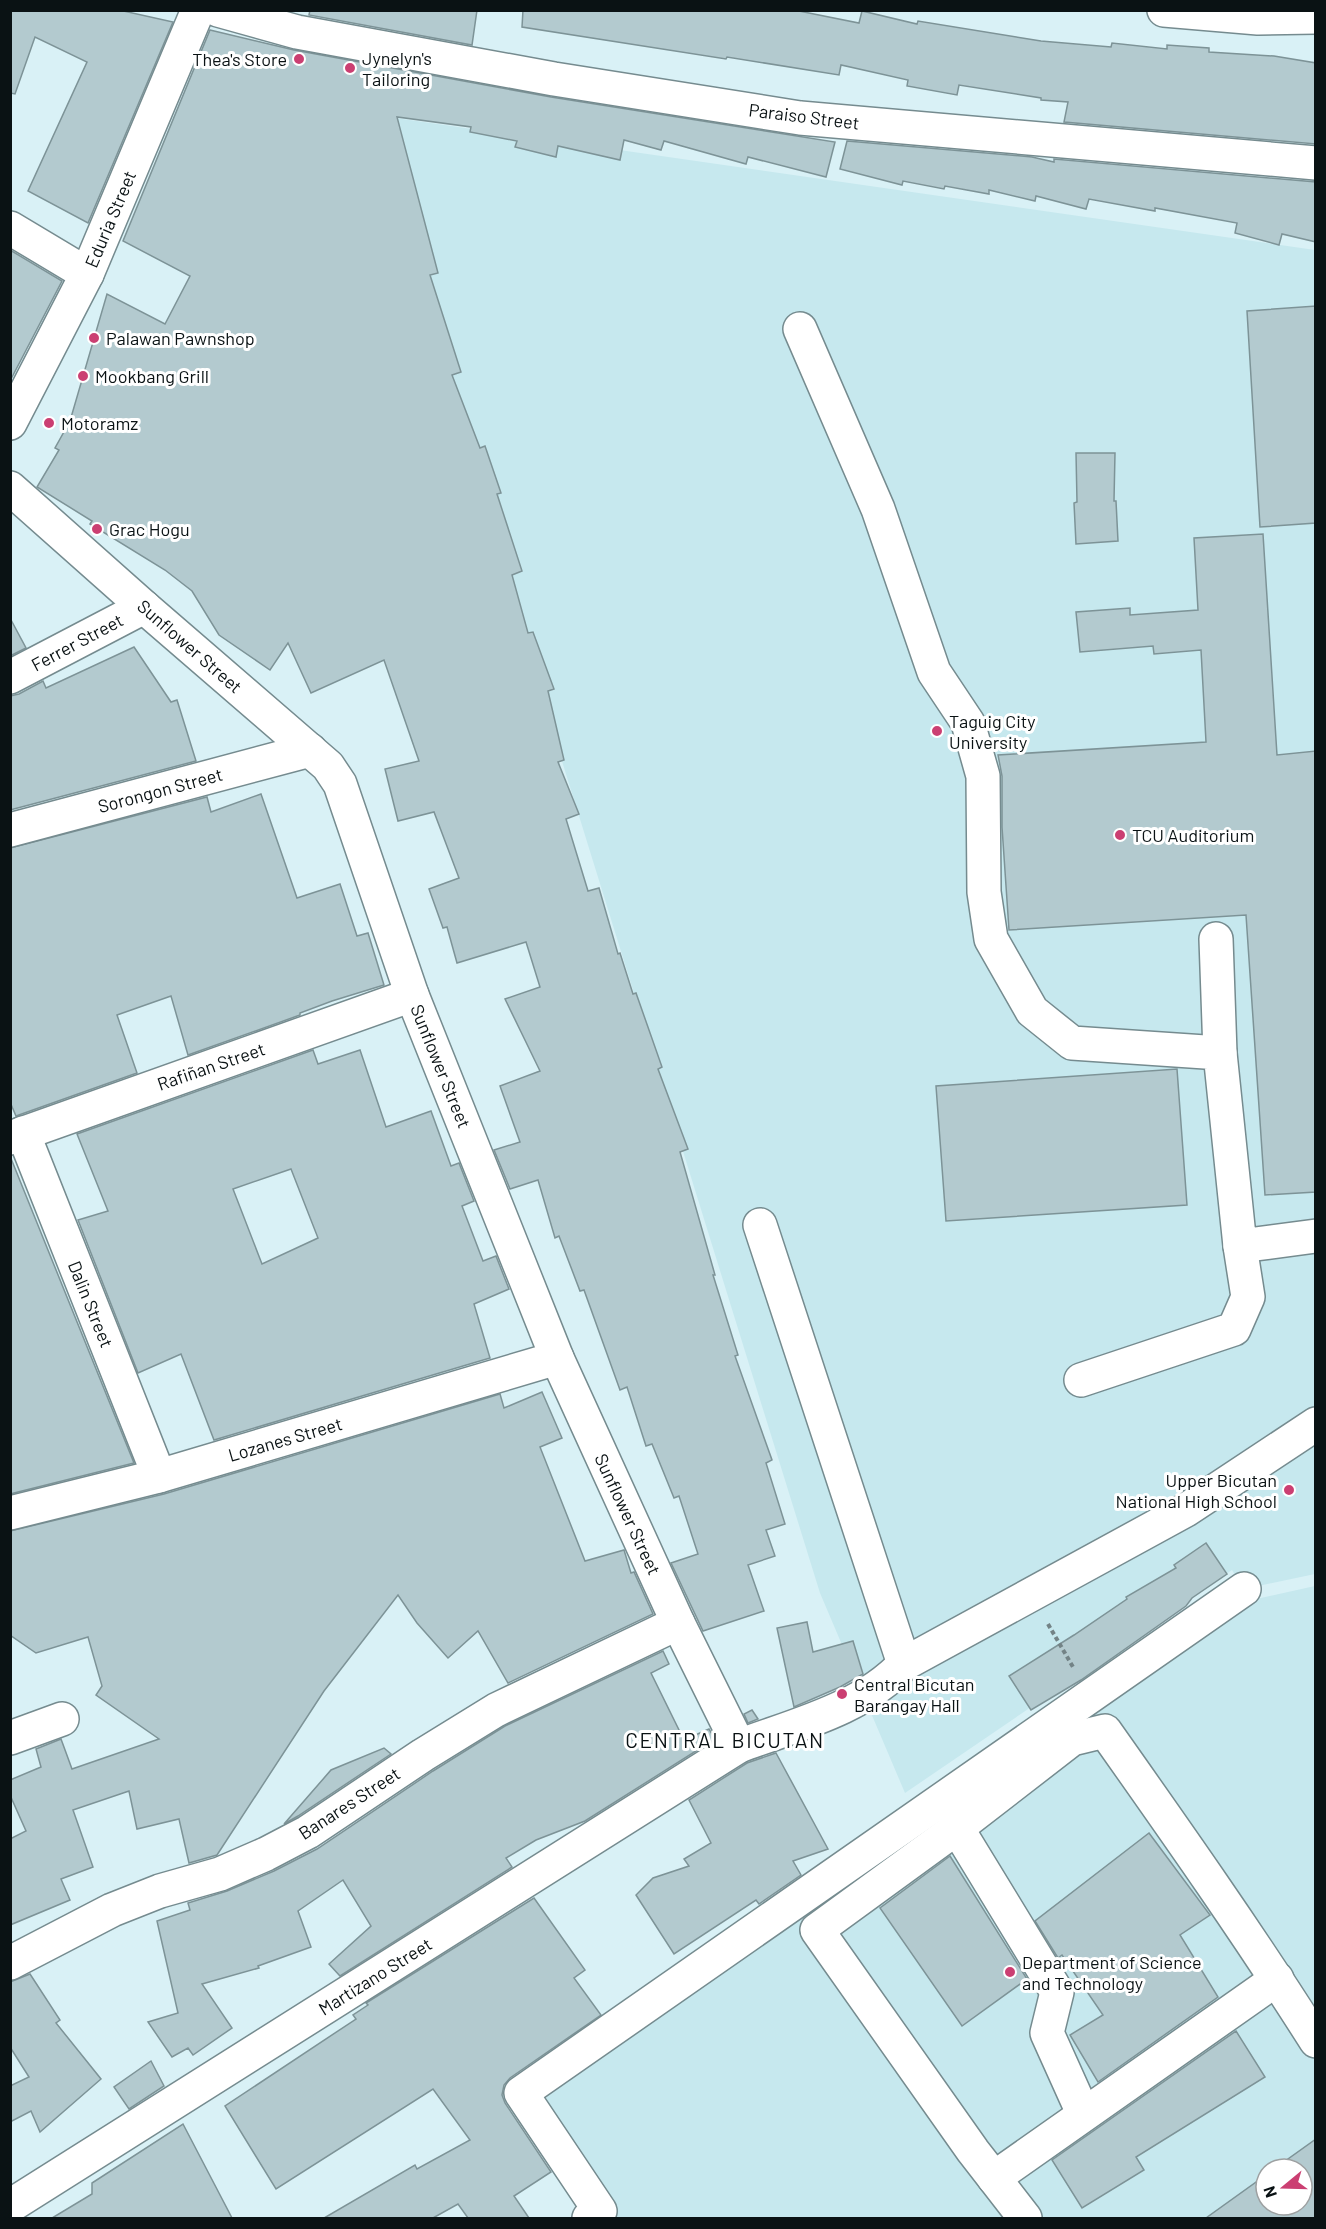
<svg xmlns="http://www.w3.org/2000/svg" width="1326" height="2229" font-family="Barlow,sans-serif">
<style>
.built{fill:#c6e8ee;fill-rule:evenodd}
.building{fill:#b3cacf;stroke:#7d9397;stroke-width:1.5;fill-rule:evenodd}
.lines{fill:none;stroke-linecap:round;stroke-linejoin:round}
.minor-casing{stroke:#758b8f;stroke-width:36}
.path{stroke:#738386;stroke-width:4;stroke-dasharray:4.5 3;stroke-linecap:butt}
.minor{stroke:#fff;stroke-width:33}
.poi-dot{fill:#cb3f72;stroke:#fff;stroke-width:2}
.labels{text-anchor:middle;dominant-baseline:central;stroke-width:6;stroke-linejoin:round;paint-order:stroke}
.poi-label{font-size:18px;fill:#0a1214;stroke:#fff;text-anchor:start}
.street-label{font-size:18px;fill:#0a1214;stroke:#fff}
.quarter-label{font-size:21px;letter-spacing:1.5px;fill:#0a1214;stroke:#fff}
</style>
<rect width="100%" height="100%" fill="#d9f1f6"/>
<g class="built">
<polygon points="361,113 1315,250 1315,1574 1244,1589 1232,1570 905,1793 820,1593"/>
<path d="M 1315,1586 L 1315,2218 L 614,2218 L 531,2097 L 1252,1600 ZM 1266,2169 L 1302,2169 L 1302,2205 L 1266,2205 Z"/>
</g>
<g class="building">
<polygon points="10,10 119,10 173,22 88,223 28,191 87,62 35,37 15,94 10,93"/>
<polygon points="310,10 477,10 472,45 309,15"/>
<polygon points="523,10 794,10 859,23 862,11 917,24 918,21 1041,41 1111,47 1112,43 1167,49 1167,45 1209,48 1209,52 1274,56 1316,63 1316,144 1064,122 1068,102 1041,100 1041,98 959,85 957,95 907,86 908,80 841,65 839,75 727,57 726,59 522,27"/>
<polygon points="210,30 294,50 551,97 835,142 826,177 748,157 746,164 664,141 661,150 624,140 620,160 558,146 556,157 515,147 517,141 470,132 471,127 397,117 438,273 430,275 461,372 452,375 480,448 485,446 501,493 497,494 522,571 512,575 528,633 533,632 554,689 548,691 564,760 558,762 579,814 566,819 588,891 599,888 618,954 620,953 633,994 636,993 662,1067 658,1069 688,1149 680,1152 715,1275 713,1275 738,1355 735,1356 772,1460 766,1463 785,1524 766,1530 775,1556 748,1565 764,1611 703,1631 671,1563 698,1554 679,1496 674,1498 652,1444 646,1446 627,1387 620,1390 584,1290 580,1291 559,1236 555,1238 538,1180 510,1189 494,1150 520,1142 500,1086 540,1071 505,999 540,987 526,942 457,963 447,927 443,928 429,889 459,878 434,812 398,821 385,769 419,761 384,660 311,693 288,643 270,670 219,635 192,591 165,570 90,524 92,521 37,487 59,450 55,448 70,421 107,294 165,324 190,276 123,241"/>
<polygon points="847,141 1032,157 1054,162 1054,159 1316,182 1316,242 1282,234 1279,245 1235,233 1237,223 1155,208 1155,211 1089,199 1086,209 1036,196 1035,201 989,190 989,194 945,186 944,189 903,181 902,185 840,169"/>
<polygon points="10,250 62,281 10,381"/>
<polygon points="1316,306 1316,523 1260,527 1247,311"/>
<polygon points="1076,453 1115,453 1114,501 1116,501 1118,541 1076,544 1074,503 1077,502"/>
<polygon points="1263,534 1277,755 1316,751 1316,1192 1265,1195 1246,915 1009,930 1002,827 1002,776 998,755 1206,742 1201,650 1154,654 1153,646 1080,652 1076,612 1130,608 1130,615 1198,610 1194,538"/>
<polygon points="10,618 26,648 10,656"/>
<polygon points="134,647 171,702 177,700 196,761 10,810 10,696 19,694 43,681 46,688"/>
<polygon points="261,794 297,898 340,884 357,936 368,933 384,985 332,1001 300,1013 300,1015 188,1055 171,996 117,1015 137,1073 16,1116 10,1102 10,848 207,797 211,812"/>
<path d="M 313,1050 L 318,1064 L 360,1050 L 386,1127 L 431,1111 L 451,1166 L 459,1163 L 474,1201 L 462,1206 L 483,1261 L 496,1256 L 509,1289 L 474,1304 L 490,1358 L 214,1440 L 181,1354 L 138,1373 L 78,1220 L 108,1211 L 77,1134 ZM 291,1169 L 318,1238 L 262,1264 L 233,1189 Z"/>
<polygon points="1177,1069 1187,1205 946,1221 936,1086"/>
<polygon points="10,1156 134,1463 10,1494"/>
<polygon points="542,1392 562,1438 540,1447 585,1561 624,1550 631,1573 634,1572 653,1614 508,1683 478,1631 448,1658 417,1623 398,1595 324,1691 217,1855 189,1863 179,1819 137,1829 129,1791 73,1810 93,1867 61,1879 70,1900 10,1925 10,1839 26,1831 10,1795 10,1780 41,1767 36,1749 61,1739 72,1769 159,1739 96,1695 102,1686 88,1637 36,1653 10,1635 10,1531 164,1494 500,1394 504,1408"/>
<polygon points="1206,1543 1227,1574 1192,1598 1186,1606 1081,1680 1031,1710 1009,1676 1074,1635 1127,1599 1126,1597 1176,1568 1174,1565"/>
<polygon points="807,1622 813,1652 853,1641 863,1674 840,1687 794,1707 777,1628"/>
<polygon points="663,1651 669,1664 651,1673 684,1740 709,1729 715,1739 585,1821 536,1840 506,1858 512,1867 340,1976 329,1964 371,1926 343,1880 298,1911 311,1947 258,1966 259,1968 202,1984 232,2028 193,2055 188,2048 172,2057 148,2022 178,2013 157,1921 190,1910 188,1903 227,1891 274,1871 317,1849 433,1771 505,1726"/>
<polygon points="752,1710 758,1719 748,1723 744,1714"/>
<polygon points="384,1748 391,1754 298,1816 284,1824 331,1770"/>
<polygon points="776,1753 828,1849 793,1861 801,1875 759,1904 756,1900 674,1954 636,1895 653,1878 689,1866 684,1859 711,1843 689,1800 747,1763"/>
<polygon points="1149,1833 1210,1915 1180,1935 1218,1997 1098,2082 1070,2035 1103,2015 1062,1955 1058,1958 1035,1921"/>
<polygon points="950,1856 1027,1979 962,2026 880,1908"/>
<polygon points="534,1898 585,1970 574,1978 601,2015 510,2078 504,2085 502,2095 505,2103 551,2172 514,2196 529,2218 468,2218 458,2204 433,2218 324,2218 415,2165 417,2169 470,2140 433,2089 276,2189 225,2106 356,2019 353,2015 368,2005 366,2003"/>
<polygon points="30,1974 60,2020 56,2023 101,2079 40,2132 31,2111 10,2122 10,2086 29,2077 10,2047 10,1982"/>
<polygon points="1236,2031 1265,2077 1136,2157 1144,2170 1082,2208 1052,2160"/>
<polygon points="151,2061 164,2086 129,2109 114,2087"/>
<polygon points="183,2124 232,2218 52,2218 92,2194 92,2183"/>
<polygon points="1316,2139 1316,2218 1206,2218 1266,2175 1266,2205 1302,2205 1302,2169 1274,2169"/>
</g>
<g class="lines">
<defs>
<g id="minor">
<polyline points="218,10 297,32 554,79 800,118 1316,163"/>
<polyline points="1164,10 1258,18 1316,17"/>
<polyline points="10,228 87,274"/>
<polyline points="800,329 878,509 934,672 968,723 983,776 984,892 991,939 1032,1011 1072,1043 1220,1053 1240,1246 1316,1236"/>
<polyline points="10,423 87,274 198,10"/>
<polyline points="10,488 144,607 328,766 340,784 412,995 557,1358 678,1623 739,1746"/>
<polyline points="10,677 144,607"/>
<polyline points="10,830 310,750"/>
<polyline points="1216,939 1220,1053"/>
<polyline points="23,1133 159,1476"/>
<polyline points="10,1138 412,995"/>
<polyline points="760,1225 904,1664"/>
<polyline points="1081,1380 1234,1329 1248,1297 1240,1246"/>
<polyline points="10,1513 159,1476 557,1358"/>
<polyline points="10,1738 62,1719"/>
<polyline points="957,1828 1057,1992 1047,2033 1083,2113"/>
<polyline points="10,1963 112,1910 160,1891 220,1874 266,1854 308,1832 423,1755 496,1710 678,1623"/>
<polyline points="994,2178 1277,1979"/>
<path d="M 10,2206 L 739,1746 C 795,1725 862,1709 904,1664 L 1186,1510 L 1316,1424"/>
<polyline points="589,2218 600,2211 521,2093 1244,1589"/>
<path d="M 1025,2218 L 973,2151 L 817,1930 L 957,1828 L 1072,1739 L 1105,1731 C 1177,1833 1249,1935 1316,2041"/>
</g>
</defs>
<use href="#minor" class="minor-casing"/>
<polyline class="path" points="1048,1624 1073,1667"/>
<use href="#minor" class="minor"/>
</g>
<g class="poi-dot">
<circle cx="299" cy="59" r="6"/>
<circle cx="350" cy="68" r="6"/>
<circle cx="94" cy="338" r="6"/>
<circle cx="83" cy="376" r="6"/>
<circle cx="49" cy="423" r="6"/>
<circle cx="97" cy="529" r="6"/>
<circle cx="937" cy="731" r="6"/>
<circle cx="1120" cy="835" r="6"/>
<circle cx="1289" cy="1490" r="6"/>
<circle cx="842" cy="1694" r="6"/>
<circle cx="1010" cy="1972" r="6"/>
</g>
<g class="labels">
<g class="poi-label">
<text x="362" y="58">Jynelyn's<tspan x="362" dy="21">Tailoring</tspan></text>
<text x="287" y="59" text-anchor="end">Thea's Store</text>
<text x="106" y="338">Palawan Pawnshop</text>
<text x="95" y="376">Mookbang Grill</text>
<text x="61" y="423">Motoramz</text>
<text x="109" y="529">Grac Hogu</text>
<text x="949" y="721">Taguig City<tspan x="949" dy="21">University</tspan></text>
<text x="1132" y="835">TCU Auditorium</text>
<text x="1277" y="1480" text-anchor="end">Upper Bicutan<tspan x="1277" dy="21">National High School</tspan></text>
<text x="854" y="1684">Central Bicutan<tspan x="854" dy="21">Barangay Hall</tspan></text>
<text x="1022" y="1962">Department of Science<tspan x="1022" dy="21">and Technology</tspan></text>
</g>
<g class="street-label">
<text transform="translate(804 116) rotate(7)">Paraiso Street</text>
<text transform="translate(110 219) rotate(-67)">Eduria Street</text>
<text transform="translate(77 642) rotate(-28)">Ferrer Street</text>
<text transform="translate(190 646) rotate(41)">Sunflower Street</text>
<text transform="translate(160 790) rotate(-15)">Sorongon Street</text>
<text transform="translate(211 1066) rotate(-19)">Rafiñan Street</text>
<text transform="translate(441 1066) rotate(68)">Sunflower Street</text>
<text transform="translate(91 1304) rotate(68)">Dalin Street</text>
<text transform="translate(285 1439) rotate(-16)">Lozanes Street</text>
<text transform="translate(628 1514) rotate(65)">Sunflower Street</text>
<text transform="translate(349 1803) rotate(-33)">Banares Street</text>
<text transform="translate(375 1976) rotate(-32)">Martizano Street</text>
</g>
<g class="quarter-label">
<text x="725" y="1739">CENTRAL BICUTAN</text>
</g>
</g>
<rect width="1326" height="2229" fill="none" stroke="#0a1214" stroke-width="24"/>
<g transform="translate(1284 2187) rotate(251)"><circle r="28" fill="#ffffff" stroke="#9da0a1" stroke-width="1.5"/>
<path d="M0-4.5L10 22L0 15L-10 22Z" fill="#cb3f72"/>
<text y="-9" font-size="16" font-weight="bold" text-anchor="middle" fill="#0a1214">N</text>
</g>
</svg>
